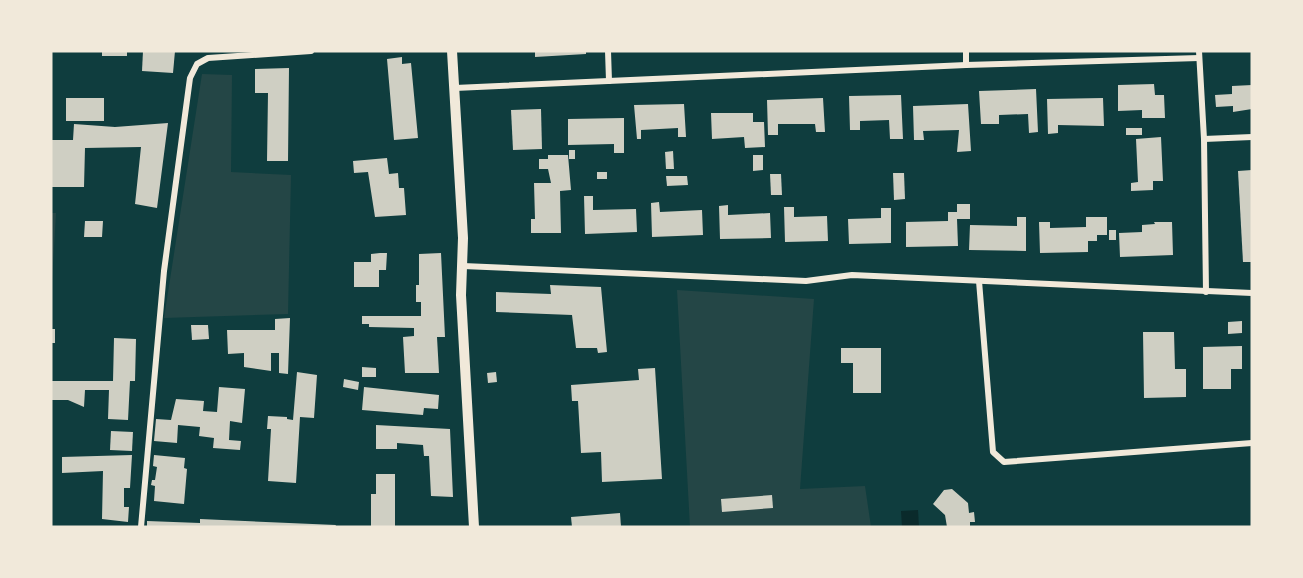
<svg xmlns="http://www.w3.org/2000/svg" width="1303" height="578" font-family="'Golos Text',sans-serif">
<style>
.green{fill:#244646}
.water{fill:#0a2a2b}
.building{fill:#cfcfc3}
.lines{fill:none;stroke-linecap:round;stroke-linejoin:round}
.minor{stroke:#f1e9da;stroke-width:6}
.tertiary{stroke:#f1e9da;stroke-width:10}
</style>
<rect width="100%" height="100%" fill="#0f3d3e"/>
<g class="green">
<polygon points="202,74 232,75 231,172 291,175 288,314 164,318"/>
<polygon points="51,213 56,213 51,299"/>
<polygon points="677,290 814,299 800,489 865,486 871,527 690,527"/>
</g>
<polygon class="water" points="918,510 919,527 902,527 901,511"/>
<g class="building">
<rect x="102" y="51" width="25" height="5"/>
<polygon points="143,51 175,51 173,73 142,71"/>
<polygon points="535,51 586,51 586,54 535,57"/>
<polygon points="402,57 402,64 411,63 418,138 394,140 387,59"/>
<polygon points="289,68 288,161 267,161 268,93 255,93 255,69"/>
<polygon points="1154,84 1155,95 1164,95 1165,118 1142,118 1142,110 1118,111 1118,85"/>
<polygon points="1252,85 1252,109 1233,112 1233,106 1216,107 1215,95 1232,94 1232,86"/>
<polygon points="1036,89 1038,132 1029,133 1028,114 999,115 999,124 981,124 979,91"/>
<polygon points="901,95 903,139 890,139 889,120 860,121 860,130 850,130 849,96"/>
<rect x="66" y="98" width="38" height="23"/>
<polygon points="823,98 825,132 816,132 815,124 778,124 778,135 768,135 767,100"/>
<polygon points="1103,98 1104,126 1058,125 1058,133 1048,134 1047,99"/>
<polygon points="684,104 686,137 678,137 678,128 641,130 641,139 637,139 634,105"/>
<polygon points="968,104 971,151 957,152 959,130 923,131 924,140 914,140 913,106"/>
<polygon points="541,109 542,149 513,150 511,110"/>
<polygon points="711,113 753,113 753,122 764,122 765,147 745,148 744,137 712,139"/>
<polygon points="624,118 624,153 614,153 614,144 568,145 568,119"/>
<polygon points="168,123 157,208 135,204 141,147 85,148 84,187 51,187 51,140 73,140 74,124 115,127"/>
<rect x="1126" y="128" width="16" height="7"/>
<polygon points="1161,137 1163,181 1153,181 1153,190 1131,191 1131,183 1138,182 1136,139"/>
<rect x="569" y="150" width="6" height="9"/>
<polygon points="673,151 674,169 666,169 665,152"/>
<polygon points="548,155 568,155 571,190 560,191 561,233 531,233 531,219 535,219 534,183 551,183 548,169 539,169 539,159 548,159"/>
<polygon points="753,155 763,155 763,170 753,171"/>
<polygon points="387,158 389,174 398,173 399,188 404,188 406,215 375,217 368,172 354,173 353,161"/>
<polygon points="1252,170 1252,262 1243,262 1238,171"/>
<rect x="597" y="172" width="10" height="7"/>
<polygon points="893,173 904,173 905,199 894,200"/>
<polygon points="770,174 781,174 782,195 771,195"/>
<polygon points="666,176 687,176 688,185 667,186"/>
<polygon points="584,196 593,196 593,210 636,209 637,232 585,234"/>
<polygon points="659,202 660,212 702,210 703,235 652,237 651,203"/>
<polygon points="957,204 970,204 970,219 957,219 958,246 906,247 906,222 948,221 948,212 957,212"/>
<polygon points="728,205 728,215 770,213 771,238 720,239 719,206"/>
<polygon points="784,207 794,207 794,217 827,216 828,241 785,242"/>
<polygon points="881,208 891,208 891,243 849,244 848,219 881,218"/>
<polygon points="1017,217 1026,217 1026,251 969,250 970,225 1017,226"/>
<polygon points="1086,217 1107,217 1107,235 1097,235 1097,241 1088,241 1088,252 1040,253 1039,222 1050,222 1050,228 1086,227"/>
<polygon points="85,221 103,221 102,237 84,237"/>
<polygon points="1154,222 1172,222 1173,255 1120,257 1119,233 1142,232 1142,225 1155,224"/>
<rect x="1109" y="230" width="7" height="10"/>
<polygon points="380,253 387,253 386,270 379,270 379,287 354,287 354,262 371,262 371,254"/>
<polygon points="441,253 445,337 437,337 439,373 405,373 403,337 414,336 414,328 369,327 369,324 362,324 362,316 421,316 421,302 416,302 416,285 419,285 419,254"/>
<polygon points="550,285 601,287 607,352 598,353 597,348 576,348 572,315 496,312 496,292 551,294"/>
<polygon points="290,318 288,374 279,373 279,353 271,353 271,371 244,367 244,353 228,354 227,330 275,330 275,319"/>
<polygon points="1242,321 1242,333 1228,334 1228,322"/>
<polygon points="191,325 208,325 209,339 192,340"/>
<rect x="51" y="329" width="4" height="14"/>
<polygon points="1143,332 1174,332 1175,369 1186,369 1186,397 1144,398"/>
<polygon points="114,338 136,339 135,381 130,381 128,420 108,419 109,390 85,390 84,407 68,400 51,400 51,381 113,381"/>
<polygon points="1242,346 1242,369 1231,369 1231,389 1203,389 1203,347"/>
<polygon points="841,348 881,348 881,393 853,393 853,363 841,363"/>
<polygon points="362,367 376,368 376,377 362,377"/>
<polygon points="655,368 662,479 602,482 601,452 581,453 578,401 572,401 571,385 639,380 638,369"/>
<polygon points="297,372 317,375 314,418 300,417 296,483 268,481 271,429 267,429 268,416 287,417 287,419 293,420"/>
<polygon points="496,372 497,382 488,383 487,373"/>
<polygon points="344,379 359,382 358,390 343,387"/>
<polygon points="219,387 245,389 242,423 230,421 229,440 241,441 240,450 213,448 214,438 199,436 200,427 178,425 177,443 154,441 156,419 171,420 176,399 204,401 203,411 217,412"/>
<polygon points="364,387 439,395 438,409 424,408 423,415 362,410"/>
<polygon points="376,425 450,429 453,497 431,496 429,456 424,456 423,445 397,443 397,449 376,449"/>
<polygon points="111,431 133,432 132,451 110,450"/>
<polygon points="132,455 130,488 124,488 124,507 129,507 128,522 102,519 103,471 62,473 62,457"/>
<polygon points="154,455 185,458 184,468 187,469 184,504 154,501 155,486 151,485 152,480 155,480 157,467 153,466"/>
<polygon points="376,474 395,474 395,527 371,527 371,494 376,494"/>
<polygon points="952,489 968,503 969,513 974,512 975,522 970,522 970,527 947,527 945,515 933,504 944,490"/>
<polygon points="772,495 773,508 722,512 721,499"/>
<polygon points="620,513 621,527 572,527 571,517"/>
<polygon points="200,519 336,525 335,527 147,527 147,521 200,523"/>
</g>
<g class="lines">
<g class="minor">
<polyline points="608,51 609,81"/>
<polyline points="966,51 966,65"/>
<polyline points="1199,51 1204,139 1206,292"/>
<polyline points="455,88 966,65 1199,58"/>
<polyline points="1204,139 1252,137"/>
<polyline points="463,266 806,281 852,275 1252,293"/>
<polyline points="979,281 993,452 1004,462 1252,443"/>
<polyline points="141,527 164,271 190,78 197,64 208,58 311,51"/>
</g>
<polyline class="tertiary" points="452,51 463,238 461,295 474,527"/>
</g>
<rect width="1303" height="578" fill="none" stroke="#f1e9da" stroke-width="105"/>
</svg>
